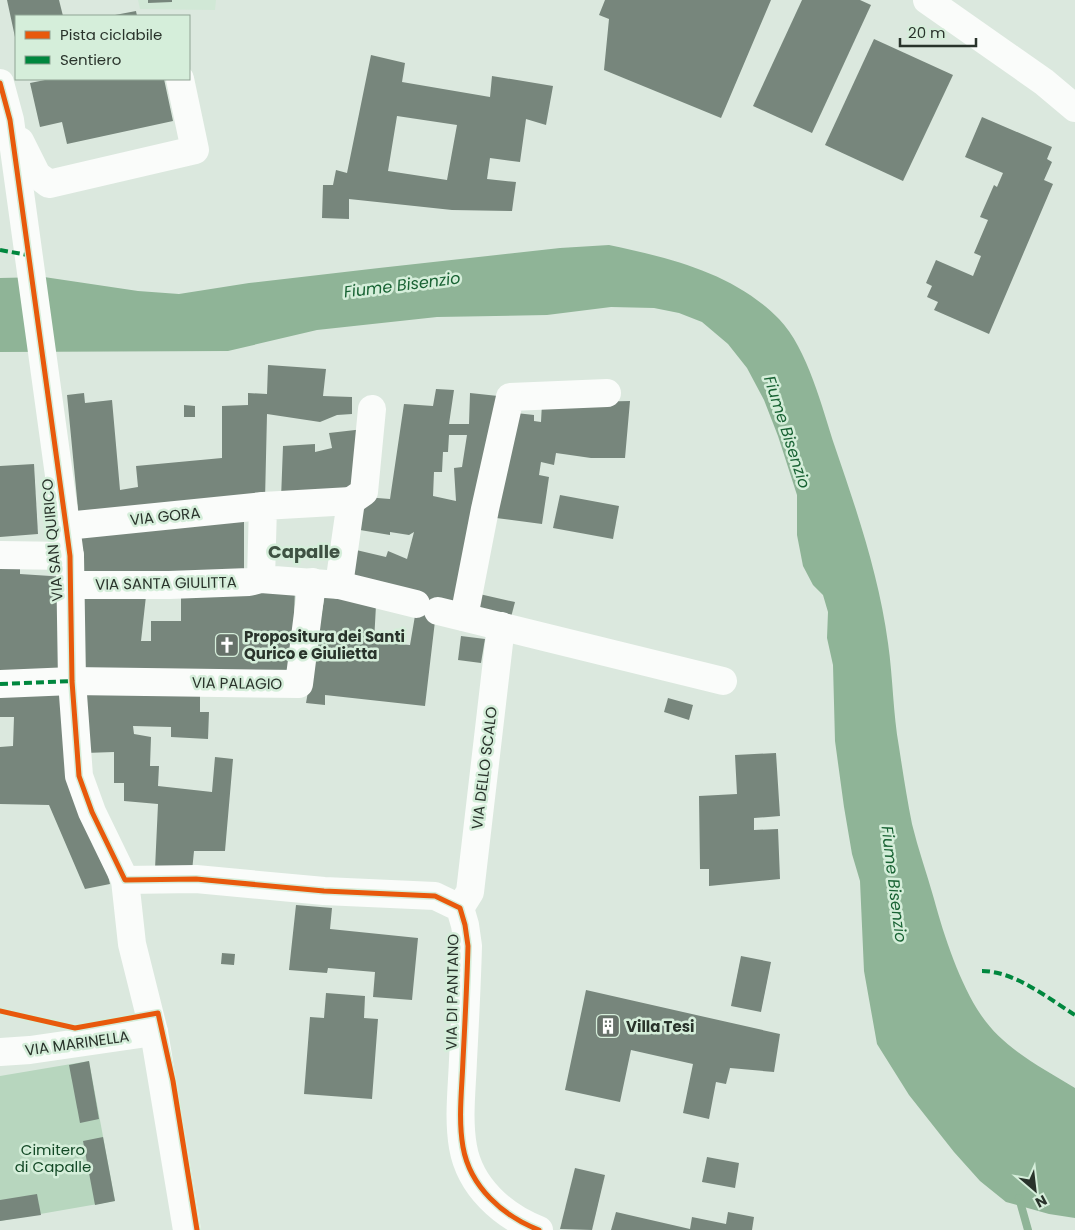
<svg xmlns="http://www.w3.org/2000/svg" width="1075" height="1230" font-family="Poppins,sans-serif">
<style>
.built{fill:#d1e8d6}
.green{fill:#b7d6be}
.water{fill:#8fb497}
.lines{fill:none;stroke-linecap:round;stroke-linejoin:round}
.stream{stroke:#8fb497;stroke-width:8}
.building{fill:#77867c;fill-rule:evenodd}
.minor{stroke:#fafcfa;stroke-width:28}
.quiet{stroke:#00873e;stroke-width:4;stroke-dasharray:8 4;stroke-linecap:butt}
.cycleway-casing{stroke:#d5eeda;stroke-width:8}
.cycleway{stroke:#e8590c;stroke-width:5}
.labels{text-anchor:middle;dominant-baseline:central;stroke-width:5;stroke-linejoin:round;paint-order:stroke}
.street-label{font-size:15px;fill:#29332b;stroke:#d5eeda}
.poi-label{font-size:15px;font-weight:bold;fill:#29332b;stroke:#d5eeda;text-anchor:start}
.park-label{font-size:15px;fill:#134926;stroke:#d5eeda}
.water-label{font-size:16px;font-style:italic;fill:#186233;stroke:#d5eeda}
.quarter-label{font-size:18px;font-weight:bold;fill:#3e5242;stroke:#d5eeda}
</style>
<rect width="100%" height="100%" fill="#dbe8de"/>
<polygon class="built" points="138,0 216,0 215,10 140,9"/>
<polygon class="green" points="89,1061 115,1201 0,1221 0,1076"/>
<path class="water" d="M 609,245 C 670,258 734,273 779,319 C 808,349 822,408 835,447 C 857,511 879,576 888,643 C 893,678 893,713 899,747 C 903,773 907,799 912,824 C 918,849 927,874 934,899 C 944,936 960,984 981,1015 C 1004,1049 1041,1067 1075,1088 L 1075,1218 L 1049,1214 L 1006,1202 L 980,1181 L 954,1152 L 909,1095 L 877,1044 L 864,971 L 860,881 L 852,854 L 844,807 L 835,741 L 833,665 L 827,638 L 828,612 L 823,595 L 813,585 L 803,566 L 797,535 L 797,495 L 778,436 L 764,400 L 747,368 L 728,344 L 702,322 L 679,313 L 654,308 L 611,307 L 547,315 L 437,317 L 317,330 L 228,351 L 0,352 L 0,278 L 44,277 L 138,291 L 179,294 L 249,283 L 379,268 L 560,248 Z"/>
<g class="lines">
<polyline class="stream" points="1019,1198 1028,1230"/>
</g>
<g class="building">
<polygon points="7,0 59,0 63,16 16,16 15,37"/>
<polygon points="148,0 172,0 172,2 148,3"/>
<polygon points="605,0 771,0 721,118 604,70 609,19 599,15"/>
<polygon points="802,0 860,0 871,5 812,133 753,106"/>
<polygon points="136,11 137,16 115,16 115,15"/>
<polygon points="874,39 953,75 903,181 825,145"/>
<path d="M 371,55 L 405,63 L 402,82 L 490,97 L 492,76 L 553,86 L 546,125 L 526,119 L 520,162 L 490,158 L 487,179 L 516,182 L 512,211 L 452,210 L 349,199 L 349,219 L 322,218 L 323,185 L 333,185 L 336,170 L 347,173 ZM 397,116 L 457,125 L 447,180 L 388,171 Z"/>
<polygon points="50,79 164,79 173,121 67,144 62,122 40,127 30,83"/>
<polygon points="982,117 1052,147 1047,159 1052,162 1044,180 1053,184 989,334 934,310 938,302 927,297 932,286 926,283 936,260 973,276 981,256 974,253 988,220 980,217 994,185 997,187 1003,173 965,157"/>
<polygon points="268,365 326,369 323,396 352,397 352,414 337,415 320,422 267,414 265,500 79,519 67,395 84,393 85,403 112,400 120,490 138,487 136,466 222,458 222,406 248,405 248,393 267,394"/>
<path d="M 436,389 L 454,390 L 449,424 L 469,424 L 470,393 L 498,396 L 458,609 L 437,604 L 425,706 L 325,695 L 325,705 L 306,703 L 325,594 L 376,605 L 374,642 L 410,645 L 418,598 L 348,578 L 352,549 L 386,557 L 388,551 L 407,559 L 414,532 L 409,535 L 390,532 L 390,535 L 360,530 L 365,497 L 390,499 L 404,404 L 433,406 ZM 449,435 L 467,435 L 462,467 L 454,468 L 456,501 L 433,496 L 434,472 L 442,472 L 443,452 L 448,452 Z"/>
<polygon points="630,401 625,458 591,458 556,453 554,465 541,462 539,475 549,477 542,524 496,518 516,413 534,415 534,421 541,422 542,403"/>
<polygon points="184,405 195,406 195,417 184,417"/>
<polygon points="364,429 359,492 281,499 283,446 315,444 315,452 332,448 329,433"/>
<polygon points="34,464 38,534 0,537 0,466"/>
<polygon points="560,495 619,506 613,539 553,528"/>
<polygon points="244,512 244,578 80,577 80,536"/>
<polygon points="0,568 20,568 20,574 66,577 63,675 0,678"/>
<polygon points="295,589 292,671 79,669 79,592 146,596 141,641 151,641 151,621 181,621 181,591"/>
<polygon points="475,593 515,602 510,621 471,611"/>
<polygon points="461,636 485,639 481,663 458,660"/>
<polygon points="65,688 110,884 85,889 49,805 0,804 0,747 13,746 14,717 0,717 0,691"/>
<polygon points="82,692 200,696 200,712 209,712 208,739 171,737 171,727 133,726 134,734 151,737 150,766 159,766 158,786 212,792 215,757 233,759 225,851 194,851 192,871 155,869 158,804 124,801 124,783 114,783 114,752 85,753"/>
<polygon points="668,698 693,705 689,720 664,712"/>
<polygon points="776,753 780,816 754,818 754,830 778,829 780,879 709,886 709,869 700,869 699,796 737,794 735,755"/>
<polygon points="296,905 332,908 330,929 418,938 412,1000 373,997 375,972 328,968 327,973 289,970"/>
<polygon points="222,953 235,954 234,965 221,964"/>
<polygon points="741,956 771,962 761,1012 731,1006"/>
<polygon points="586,990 780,1034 774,1072 730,1068 726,1084 716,1082 709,1119 683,1113 693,1064 631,1050 620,1102 565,1090"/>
<polygon points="326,993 365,996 364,1018 378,1019 372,1099 304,1094 310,1017 324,1018"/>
<polygon points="89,1061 99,1119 80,1123 69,1065"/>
<polygon points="103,1137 115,1201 95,1205 83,1141"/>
<polygon points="707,1157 739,1163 735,1188 702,1182"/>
<polygon points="575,1168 605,1175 592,1230 560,1229"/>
<polygon points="37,1194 41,1215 0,1221 0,1200"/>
<polygon points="616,1212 690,1229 692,1217 726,1224 728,1212 754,1217 752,1230 611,1230"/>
</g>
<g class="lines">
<g class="minor">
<polyline points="927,0 1044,82 1075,108"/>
<polyline points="0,83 10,120 66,526 70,556 72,681 79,776 92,812 125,880 132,944 154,1032 187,1230"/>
<polyline points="20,141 37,175 49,184 195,150 180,79"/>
<polyline points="351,501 364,492 372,409"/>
<polyline points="66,526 263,506"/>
<polyline points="0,555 70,556"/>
<polyline points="70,585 169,585 249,582 261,579 339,585 351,501 263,506 261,579"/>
<polyline points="339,585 416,604"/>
<polyline points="438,611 723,681"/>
<polyline points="464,617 485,509 510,397 607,393"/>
<polyline points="0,684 72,681 299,684 312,582"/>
<path d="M 125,880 L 196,879 L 324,891 L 435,896 L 460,908 L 465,925 L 468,946 C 467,984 465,1022 463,1060 C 462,1088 458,1119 463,1147 C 470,1187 503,1216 539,1230"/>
<polyline points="460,908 470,892 501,626"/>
<polyline points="0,1052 30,1050 154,1032"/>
</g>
<g class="quiet">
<polyline points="0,250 28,255"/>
<polyline points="0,684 72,681"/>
<path d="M 982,971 C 1014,971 1048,998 1075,1015"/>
</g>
<defs>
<g id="cycleway">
<path d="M 0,83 L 10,120 L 66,526 L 70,556 L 72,681 L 79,776 L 92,812 L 125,880 L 196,879 L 324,891 L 435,896 L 460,908 L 465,925 L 468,946 C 467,984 465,1022 463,1060 C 462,1088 458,1119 463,1147 C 470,1187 503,1216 539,1230"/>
<polyline points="0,1011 75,1028 158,1013 173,1081 197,1230"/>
</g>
</defs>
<use href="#cycleway" class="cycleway-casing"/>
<use href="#cycleway" class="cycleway"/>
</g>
<defs>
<symbol id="church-square" viewBox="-11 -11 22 22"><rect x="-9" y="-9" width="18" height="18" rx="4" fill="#67726a" stroke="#d5eeda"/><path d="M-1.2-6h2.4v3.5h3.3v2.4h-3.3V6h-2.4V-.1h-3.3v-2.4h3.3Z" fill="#fff"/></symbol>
<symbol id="building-square" viewBox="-11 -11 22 22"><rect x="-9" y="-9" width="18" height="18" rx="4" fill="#67726a" stroke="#d5eeda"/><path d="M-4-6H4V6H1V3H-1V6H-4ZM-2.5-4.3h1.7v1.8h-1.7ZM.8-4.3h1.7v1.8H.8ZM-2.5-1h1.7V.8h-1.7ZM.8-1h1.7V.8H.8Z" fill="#fff"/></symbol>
</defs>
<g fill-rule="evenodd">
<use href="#church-square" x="213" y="631" width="28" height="28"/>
<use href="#building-square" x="594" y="1012" width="28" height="28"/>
</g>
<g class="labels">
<g class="street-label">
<text transform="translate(165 516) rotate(-6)">VIA GORA</text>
<text transform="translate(52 540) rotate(-95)">VIA SAN QUIRICO</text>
<text transform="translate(166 583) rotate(-1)">VIA SANTA GIULITTA</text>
<text transform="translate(237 683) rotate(1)">VIA PALAGIO</text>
<text transform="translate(484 768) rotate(-83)">VIA DELLO SCALO</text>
<text transform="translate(452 992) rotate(-89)">VIA DI PANTANO</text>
<text transform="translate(77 1043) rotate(-8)">VIA MARINELLA</text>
</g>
<g class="poi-label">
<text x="244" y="636">Propositura dei Santi<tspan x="244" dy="17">Qurico e Giulietta</tspan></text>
<text x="626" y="1026">Villa Tesi</text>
</g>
<g class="park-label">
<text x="53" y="1149">Cimitero<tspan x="53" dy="17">di Capalle</tspan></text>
</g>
<g class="water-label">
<text transform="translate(402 285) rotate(-7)">Fiume Bisenzio</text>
<text transform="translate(787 432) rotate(72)">Fiume Bisenzio</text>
<text transform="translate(894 884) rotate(83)">Fiume Bisenzio</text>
</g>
<g class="quarter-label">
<text x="304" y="551">Capalle</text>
</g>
</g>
<rect x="15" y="15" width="175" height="65" fill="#d5eeda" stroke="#90a394"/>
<rect x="25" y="31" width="25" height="8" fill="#e8590c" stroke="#90a394"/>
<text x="60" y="40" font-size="15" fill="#29332b">Pista ciclabile</text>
<rect x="25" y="56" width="25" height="8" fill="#00873e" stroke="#90a394"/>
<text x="60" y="65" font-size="15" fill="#29332b">Sentiero</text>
<g transform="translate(1035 1190) rotate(152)" stroke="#d5eeda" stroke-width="4" paint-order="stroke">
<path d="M0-4L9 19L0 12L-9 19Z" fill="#29332b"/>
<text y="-8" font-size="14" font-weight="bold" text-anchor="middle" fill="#29332b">N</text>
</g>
<path d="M900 38v8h76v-8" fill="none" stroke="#29332b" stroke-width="2.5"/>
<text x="908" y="38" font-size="15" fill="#29332b" stroke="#d5eeda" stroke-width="4" paint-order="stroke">20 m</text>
</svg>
